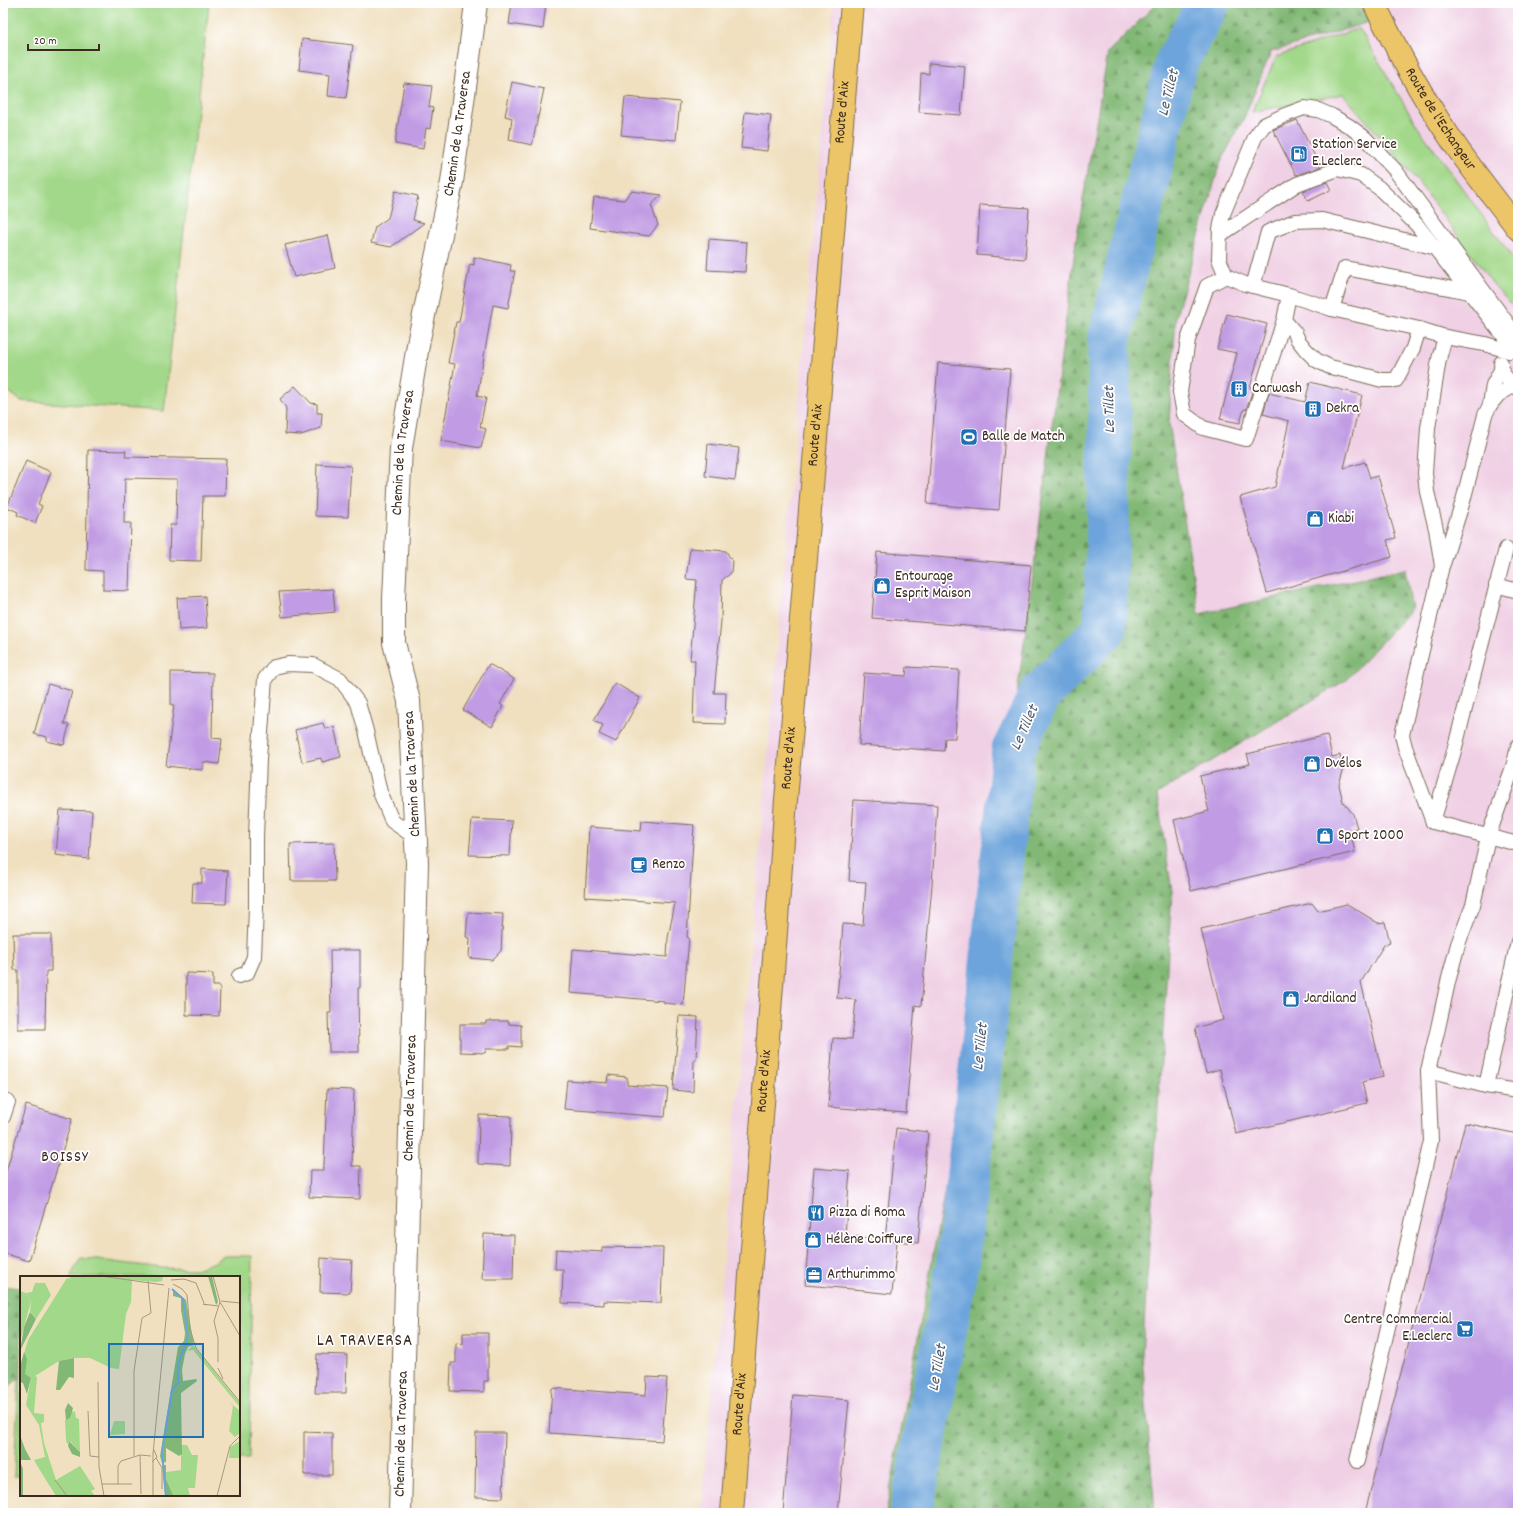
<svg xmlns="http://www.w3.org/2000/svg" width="1521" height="1516" font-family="Dekko,sans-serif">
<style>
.built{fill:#f0d0e4}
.grass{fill:#a2d889;stroke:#6e8154}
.forest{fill:url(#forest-firs);stroke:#5e714a}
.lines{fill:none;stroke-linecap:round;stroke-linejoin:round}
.river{stroke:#6da4db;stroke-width:43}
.building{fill:#c19ce4}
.service-casing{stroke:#7a6a57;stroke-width:16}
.minor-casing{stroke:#7a6a57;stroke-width:24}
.primary-casing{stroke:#7a6a57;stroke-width:24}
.service{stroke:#fff;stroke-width:14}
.minor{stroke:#fff;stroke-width:22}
.primary{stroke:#edc569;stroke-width:22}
.labels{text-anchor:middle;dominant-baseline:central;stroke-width:3.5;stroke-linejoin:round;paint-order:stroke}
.street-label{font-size:15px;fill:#3b2a1e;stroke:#fff}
.poi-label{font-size:15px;fill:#3b2a1e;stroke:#fff;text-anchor:start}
.water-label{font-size:16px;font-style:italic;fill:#4f5b6a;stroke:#fff}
.neighbourhood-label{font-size:16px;letter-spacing:1px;fill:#3b2a1e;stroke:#fff}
.quarter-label{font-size:17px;letter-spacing:1px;fill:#3b2a1e;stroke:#fff}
.inset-river{fill:none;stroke:#6da4db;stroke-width:2}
.inset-road{fill:none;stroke:#a8977f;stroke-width:1}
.view{fill:#1f6fb2;fill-opacity:0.15;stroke:#1f6fb2;stroke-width:2}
.inset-edge{fill:none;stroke:#3b2a1e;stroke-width:2}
</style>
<defs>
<pattern id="forest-firs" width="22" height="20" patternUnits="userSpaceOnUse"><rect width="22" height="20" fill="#81b875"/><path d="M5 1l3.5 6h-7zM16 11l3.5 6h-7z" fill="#6b965f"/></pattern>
</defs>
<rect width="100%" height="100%" fill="#fff"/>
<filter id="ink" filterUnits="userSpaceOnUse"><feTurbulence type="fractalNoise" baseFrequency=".025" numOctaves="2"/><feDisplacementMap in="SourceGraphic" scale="8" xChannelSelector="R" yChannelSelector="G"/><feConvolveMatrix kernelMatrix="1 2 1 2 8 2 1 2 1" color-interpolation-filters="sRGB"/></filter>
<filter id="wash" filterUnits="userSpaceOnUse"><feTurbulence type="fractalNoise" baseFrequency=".012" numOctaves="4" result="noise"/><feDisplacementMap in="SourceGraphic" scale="16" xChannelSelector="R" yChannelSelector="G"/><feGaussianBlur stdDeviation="0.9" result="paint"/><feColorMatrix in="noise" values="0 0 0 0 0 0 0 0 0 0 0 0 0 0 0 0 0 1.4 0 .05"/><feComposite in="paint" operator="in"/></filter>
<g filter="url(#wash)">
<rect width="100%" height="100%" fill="#f0e0c0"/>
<g class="built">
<polygon points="834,3 1157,3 1108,52 1076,241 1022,659 955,1134 886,1513 701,1513"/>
<polygon points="1361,3 1518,3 1518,1513 1155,1513 1142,1356 1172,891 1157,794 1346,680 1412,609 1405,569 1199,615 1169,422 1176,316 1220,163 1244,118 1271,52 1369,22"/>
</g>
<g class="grass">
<polygon points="3,3 209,3 164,411 21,401 3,387"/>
<polygon points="1359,28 1417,126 1518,265 1518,313 1493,284 1415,178 1343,94 1252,112 1276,57"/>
<polygon points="224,1256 252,1256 249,1459 239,1459 239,1277 70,1277 81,1258 163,1268 196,1269 215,1262"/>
<polygon points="21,1376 21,1476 14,1476 19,1378"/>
</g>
<g class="forest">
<polygon points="1157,3 1361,3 1369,22 1271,52 1244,118 1220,163 1176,316 1169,422 1199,614 1405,569 1412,609 1346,680 1157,794 1172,891 1142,1356 1155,1513 886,1513 955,1134 1022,659 1076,241 1108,52"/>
<polygon points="3,1286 21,1288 21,1376 3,1392"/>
</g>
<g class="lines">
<polyline class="river" points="911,1513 957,1267 984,1034 1013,750 1041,693 1105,629 1110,438 1109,341 1176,63 1208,3"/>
</g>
<g id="blocks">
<g class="building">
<polygon points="512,3 546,3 543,29 509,24"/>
<polygon points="302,39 353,45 346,98 328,96 330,74 299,70"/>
<polygon points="929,63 965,66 961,115 919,112 921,73 929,74"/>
<polygon points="512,82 544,89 532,145 509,140 512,118 505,116"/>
<polygon points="404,83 432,86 429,107 433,108 430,129 426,128 423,149 395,144"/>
<polygon points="625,97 680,102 676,140 621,135"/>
<polygon points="745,112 771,115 767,151 741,148"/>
<polygon points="1297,120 1320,167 1296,175 1273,130"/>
<polygon points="1327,182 1331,190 1308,201 1303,191"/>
<polygon points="395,191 418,196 413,220 424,223 391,247 371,243 375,227 388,218"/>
<polygon points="631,191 662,195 651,205 658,225 649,236 590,228 594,197 624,200"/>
<polygon points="980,205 1029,208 1025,259 977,255"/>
<polygon points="328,235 335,268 294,277 285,245"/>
<polygon points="709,239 747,242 745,272 707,270"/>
<polygon points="474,257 511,265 510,271 515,271 508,308 493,305 477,396 486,398 480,427 486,429 481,448 441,441 455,364 448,363 456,322 459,322 470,264 474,265"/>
<polygon points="1227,314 1267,324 1250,388 1253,389 1246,410 1244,409 1240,423 1220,419 1237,353 1217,349"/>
<polygon points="938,363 1010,369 999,510 927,504"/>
<polygon points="1310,382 1362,395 1344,468 1365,462 1370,478 1378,476 1396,538 1387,540 1392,557 1267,593 1240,497 1275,487 1289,421 1263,414 1269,393 1305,402"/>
<polygon points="295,386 311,403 317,404 317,413 322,413 321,428 301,435 285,434 286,408 280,399"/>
<polygon points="708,444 739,448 735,480 705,476"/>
<polygon points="88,450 126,451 125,457 226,459 225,496 203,496 201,561 169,560 170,525 176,525 177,479 125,478 124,523 131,523 129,591 103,590 103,571 86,570"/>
<polygon points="26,461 51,472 38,504 42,506 35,523 17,515 18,512 7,507"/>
<polygon points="317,464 351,466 348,517 315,516"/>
<polygon points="690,548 726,551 732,561 731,573 722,580 721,621 714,693 726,693 725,724 693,723 695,660 690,660 697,580 686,579"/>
<polygon points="877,552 1031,565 1025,631 872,618"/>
<polygon points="333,589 335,612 282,617 279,592"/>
<polygon points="205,596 207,628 179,630 177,598"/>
<polygon points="489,664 514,679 500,704 503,706 492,727 463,710"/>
<polygon points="907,667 959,670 955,738 945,738 944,751 859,745 864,673 906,676"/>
<polygon points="171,672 213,673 212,738 222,739 219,764 203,762 202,770 166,766 174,705 171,705"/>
<polygon points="615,683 640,698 616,742 599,734 603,725 594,720"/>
<polygon points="48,684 72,691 64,724 69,725 64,745 47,741 47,737 34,734"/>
<polygon points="323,723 325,729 334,727 341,757 322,762 321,758 302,762 295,730"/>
<polygon points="1327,735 1332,757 1340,755 1343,771 1339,785 1343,802 1353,814 1357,828 1350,830 1355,852 1191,891 1174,820 1209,811 1200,776 1250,764 1247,754"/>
<polygon points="854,800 937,805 932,885 921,1006 915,1005 906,1113 828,1107 833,1038 852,1039 856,1000 837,998 843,924 863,925 866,882 849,881"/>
<polygon points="60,810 92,811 89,859 56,855"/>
<polygon points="472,819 512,821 510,856 469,855"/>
<polygon points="642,821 694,825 687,937 689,938 683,1005 664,1003 664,1001 570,993 573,949 667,957 668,938 675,903 585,897 589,827 641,831"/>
<polygon points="334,843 335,881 291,881 290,844"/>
<polygon points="202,869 228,871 226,904 192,903 193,883 202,883"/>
<polygon points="1312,903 1318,911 1347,904 1378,923 1385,922 1390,943 1384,945 1361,982 1383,1077 1362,1082 1367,1103 1236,1134 1220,1069 1206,1073 1195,1028 1223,1020 1201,929"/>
<polygon points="468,912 503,914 501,951 492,960 469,958 470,938 466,937"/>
<polygon points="13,934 51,934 51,971 46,971 45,1029 18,1029 18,970 14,970"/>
<polygon points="330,950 360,950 360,988 358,988 359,1052 329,1052 328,1013 331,1013"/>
<polygon points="186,973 213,974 213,986 220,986 219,1016 186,1015"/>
<polygon points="679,1016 698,1017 696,1060 694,1060 693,1092 673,1090"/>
<polygon points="486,1021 509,1021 509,1024 521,1025 521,1047 509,1046 509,1049 486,1049 485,1053 460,1052 460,1024 486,1024"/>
<polygon points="608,1075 627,1077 627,1085 668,1088 665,1117 564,1109 567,1080 607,1083"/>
<polygon points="327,1089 354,1090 352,1166 361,1166 360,1199 309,1197 310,1170 323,1170 323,1165 324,1165"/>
<polygon points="26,1105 72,1119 29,1261 3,1253 3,1181"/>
<polygon points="479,1115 511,1116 510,1166 478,1164"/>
<polygon points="1465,1123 1518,1134 1518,1513 1380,1513 1366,1509"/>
<polygon points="896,1128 928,1132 918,1243 893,1241 897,1241 892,1294 864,1291 864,1290 805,1285 814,1168 850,1171 845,1235 885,1240"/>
<polygon points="484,1234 514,1235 513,1279 482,1279"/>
<polygon points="602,1247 663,1248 661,1303 604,1301 604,1305 562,1303 563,1269 555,1269 556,1249 602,1252"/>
<polygon points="321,1258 352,1260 350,1293 320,1292"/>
<polygon points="463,1333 488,1333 488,1381 484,1381 484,1392 450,1391 451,1363 456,1363 456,1343 463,1344"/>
<polygon points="317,1354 347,1355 346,1393 315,1393"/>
<polygon points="647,1377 667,1378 662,1441 549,1433 552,1388 646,1395"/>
<polygon points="793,1395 849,1400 838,1513 783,1513"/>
<polygon points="304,1432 332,1433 332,1475 304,1475"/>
<polygon points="476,1433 505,1433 503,1498 475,1497"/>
</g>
</g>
</g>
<g filter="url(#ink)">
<use href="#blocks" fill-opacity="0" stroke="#7a6a57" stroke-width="1"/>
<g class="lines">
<defs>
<g id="service">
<polyline points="1220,235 1297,184 1338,169 1361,175 1379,188 1417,225 1514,349"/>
<polyline points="1226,276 1207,286 1188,340 1180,392 1184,414 1203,428 1246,439 1284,320"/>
<polyline points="1253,286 1268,232 1295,221 1322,220 1437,248"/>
<polyline points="1289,295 1284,320 1295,333 1298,340 1306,350 1316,360 1330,367 1352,372 1382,380 1396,380 1413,348 1419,329"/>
<polyline points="1332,309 1345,268 1474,293"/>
<polyline points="1445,337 1485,344 1509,351"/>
<path d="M 1501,363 C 1501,374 1507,382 1518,383"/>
<polyline points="1490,405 1498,395 1518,383"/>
<polyline points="1443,564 1463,501 1485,415 1490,405 1493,385 1501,370"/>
<polyline points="1496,585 1518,591"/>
<polyline points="1433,822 1405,747 1402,735 1442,566 1436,529 1427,492 1425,473 1428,428 1439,359 1445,337 1419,329 1332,309 1289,295 1245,284 1226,276 1219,259 1220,229 1223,214 1255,137 1264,125 1285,115 1304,108 1318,110 1332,116 1349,126 1365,138 1395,170 1518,338"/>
<polyline points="1433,822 1454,751 1506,549"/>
<polyline points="1433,822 1518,844"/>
<polyline points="239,976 247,973 254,957 256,908 256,836 259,759 265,679 274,667 288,664 313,665 340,679 358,703 366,731 380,792 392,821 416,838"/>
<polyline points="1428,1071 1486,1086 1518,1091"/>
<polyline points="1486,1086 1518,941"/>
<polyline points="3,1117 8,1102"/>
<polyline points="1357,1461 1431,1141 1428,1071 1432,1053 1438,1028 1448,982 1458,944 1473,905 1488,837 1514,764 1518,746"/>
</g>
<g id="minor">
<path id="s1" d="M 400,1513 L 417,863 L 409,701 L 394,643 L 394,598 L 401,448 L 419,339 L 452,182 L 471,43 L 476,3"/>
</g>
<g id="primary">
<path id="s2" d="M 1374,3 C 1396,49 1420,93 1449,136 C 1470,168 1495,198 1518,229"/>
<path id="s3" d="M 732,1513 L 786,800 L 852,3"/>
</g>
</defs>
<use href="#service" class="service-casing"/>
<use href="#minor" class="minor-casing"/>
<use href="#primary" class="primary-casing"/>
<use href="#service" class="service"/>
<use href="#minor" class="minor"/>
<use href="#primary" class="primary"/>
</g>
</g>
<defs>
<symbol id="fuel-square" viewBox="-11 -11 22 22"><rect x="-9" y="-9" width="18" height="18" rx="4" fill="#1f6fb2" stroke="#fff"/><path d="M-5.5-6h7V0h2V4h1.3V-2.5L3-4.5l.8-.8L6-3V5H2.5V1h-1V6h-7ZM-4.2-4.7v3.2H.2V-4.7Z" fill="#fff"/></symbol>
<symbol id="building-square" viewBox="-11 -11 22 22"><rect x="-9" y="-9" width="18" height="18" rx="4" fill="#1f6fb2" stroke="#fff"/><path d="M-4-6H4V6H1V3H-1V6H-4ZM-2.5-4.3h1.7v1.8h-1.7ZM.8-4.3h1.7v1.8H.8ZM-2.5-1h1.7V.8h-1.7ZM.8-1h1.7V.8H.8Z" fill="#fff"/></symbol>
<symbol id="stadium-square" viewBox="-11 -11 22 22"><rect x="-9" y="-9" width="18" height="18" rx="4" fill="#1f6fb2" stroke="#fff"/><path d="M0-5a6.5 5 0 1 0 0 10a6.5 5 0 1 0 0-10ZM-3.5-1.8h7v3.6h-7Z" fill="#fff"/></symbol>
<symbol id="shop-square" viewBox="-11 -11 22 22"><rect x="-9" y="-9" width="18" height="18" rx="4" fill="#1f6fb2" stroke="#fff"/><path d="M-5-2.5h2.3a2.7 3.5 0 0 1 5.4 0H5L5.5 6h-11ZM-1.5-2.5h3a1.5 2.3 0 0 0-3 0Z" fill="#fff"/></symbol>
<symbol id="cafe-square" viewBox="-11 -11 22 22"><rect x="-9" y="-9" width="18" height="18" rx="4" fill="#1f6fb2" stroke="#fff"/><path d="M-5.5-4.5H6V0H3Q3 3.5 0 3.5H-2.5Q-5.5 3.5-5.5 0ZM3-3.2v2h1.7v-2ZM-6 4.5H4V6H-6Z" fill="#fff"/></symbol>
<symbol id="restaurant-square" viewBox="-11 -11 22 22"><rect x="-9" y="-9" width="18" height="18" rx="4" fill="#1f6fb2" stroke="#fff"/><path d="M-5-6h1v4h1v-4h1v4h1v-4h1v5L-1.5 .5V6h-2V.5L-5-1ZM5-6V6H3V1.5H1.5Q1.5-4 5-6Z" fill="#fff"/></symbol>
<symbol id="office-square" viewBox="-11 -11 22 22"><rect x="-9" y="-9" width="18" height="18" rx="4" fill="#1f6fb2" stroke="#fff"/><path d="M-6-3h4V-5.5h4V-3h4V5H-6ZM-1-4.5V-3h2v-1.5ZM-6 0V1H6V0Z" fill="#fff"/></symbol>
<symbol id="supermarket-square" viewBox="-11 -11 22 22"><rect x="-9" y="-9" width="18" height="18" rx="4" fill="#1f6fb2" stroke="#fff"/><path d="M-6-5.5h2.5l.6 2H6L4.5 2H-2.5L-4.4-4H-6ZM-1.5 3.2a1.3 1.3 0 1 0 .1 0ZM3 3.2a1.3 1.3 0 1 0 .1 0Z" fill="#fff"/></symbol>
</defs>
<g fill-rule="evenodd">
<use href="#fuel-square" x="1289" y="144" width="20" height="20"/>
<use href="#building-square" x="1229" y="379" width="20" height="20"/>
<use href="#building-square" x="1303" y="399" width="20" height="20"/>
<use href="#stadium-square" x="959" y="427" width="20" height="20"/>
<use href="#shop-square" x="1305" y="509" width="20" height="20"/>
<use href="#shop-square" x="872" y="576" width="20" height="20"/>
<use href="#shop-square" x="1302" y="754" width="20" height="20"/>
<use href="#shop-square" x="1315" y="826" width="20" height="20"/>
<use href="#cafe-square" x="629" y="855" width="20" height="20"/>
<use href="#shop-square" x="1281" y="989" width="20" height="20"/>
<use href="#restaurant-square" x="806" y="1203" width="20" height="20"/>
<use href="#shop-square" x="803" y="1230" width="20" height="20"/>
<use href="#office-square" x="804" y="1265" width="20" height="20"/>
<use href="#supermarket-square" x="1455" y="1319" width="20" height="20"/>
</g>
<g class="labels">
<g class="street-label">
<text stroke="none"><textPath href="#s3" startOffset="1405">Route d'Aix</textPath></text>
<text stroke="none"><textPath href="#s2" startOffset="134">Route de l'Echangeur</textPath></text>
<text stroke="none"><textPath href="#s1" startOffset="1387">Chemin de la Traversa</textPath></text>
<text stroke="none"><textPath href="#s3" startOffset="1081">Route d'Aix</textPath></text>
<text stroke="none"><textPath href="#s1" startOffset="1063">Chemin de la Traversa</textPath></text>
<text stroke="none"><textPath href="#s3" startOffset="757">Route d'Aix</textPath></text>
<text transform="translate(413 774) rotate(-93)">Chemin de la Traversa</text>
<text stroke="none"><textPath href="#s3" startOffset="433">Route d'Aix</textPath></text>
<text stroke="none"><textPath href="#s1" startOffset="415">Chemin de la Traversa</textPath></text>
<text stroke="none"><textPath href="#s3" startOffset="109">Route d'Aix</textPath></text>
<text stroke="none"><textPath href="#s1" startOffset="79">Chemin de la Traversa</textPath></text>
</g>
<g class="poi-label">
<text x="1312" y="145">Station Service<tspan x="1312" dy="17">E.Leclerc</tspan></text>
<text x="1252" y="389">Carwash</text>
<text x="1326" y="409">Dekra</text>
<text x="982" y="437">Balle de Match</text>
<text x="1328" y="519">Kiabi</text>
<text x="895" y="577">Entourage<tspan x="895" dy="17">Esprit Maison</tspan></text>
<text x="1325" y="764">Dvélos</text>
<text x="1338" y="836">Sport 2000</text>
<text x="652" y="865">Renzo</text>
<text x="1304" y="999">Jardiland</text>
<text x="829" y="1213">Pizza di Roma</text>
<text x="826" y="1240">Hélène Coiffure</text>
<text x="827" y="1275">Arthurimmo</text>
<text x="1452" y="1320" text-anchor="end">Centre Commercial<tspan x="1452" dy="17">E.Leclerc</tspan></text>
</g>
<g class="water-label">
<text transform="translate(1169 93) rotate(-76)">Le Tillet</text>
<text transform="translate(1110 410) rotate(-91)">Le Tillet</text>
<text transform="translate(1025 728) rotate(-66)">Le Tillet</text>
<text transform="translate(981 1047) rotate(-84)">Le Tillet</text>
<text transform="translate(938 1368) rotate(-80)">Le Tillet</text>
</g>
<g class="neighbourhood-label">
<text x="65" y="1157">BOISSY</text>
</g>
<g class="quarter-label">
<text x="365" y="1342">LA TRAVERSA</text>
</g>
</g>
<g transform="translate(20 1276)">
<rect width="220" height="220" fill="#f0e0c0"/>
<path d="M 49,0 L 143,0 L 142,5 L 136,6 L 112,4 L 111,26 L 106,38 L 99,93 L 91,92 L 70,82 L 54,82 L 39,85 L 15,100 L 17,101 L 14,137 L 24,138 L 24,146 L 21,147 L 24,167 L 36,204 L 60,190 L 75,213 L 71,215 L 75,220 L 44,220 L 30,202 L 21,196 L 14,184 L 25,181 L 19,149 L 6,129 L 11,102 L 5,98 L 4,77 L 0,91 L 8,64 L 47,2 L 50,3 ZM 0,15 L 6,17 L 11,25 L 0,66 ZM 173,69 L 220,127 L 219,130 L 173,74 L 167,75 ZM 208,125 L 220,135 L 220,157 L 215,161 L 209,155 L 213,130 ZM 51,135 L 55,136 L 56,142 L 59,143 L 60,176 L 50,165 L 47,168 L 46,164 L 45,144 L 50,142 ZM 94,145 L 105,145 L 105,158 L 90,159 ZM 220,165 L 220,182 L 209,182 L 210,171 ZM 161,169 L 167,169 L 172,179 L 178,179 L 175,212 L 168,212 L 170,220 L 153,219 L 146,203 L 146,196 L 161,194 Z" fill="#a2d889"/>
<path d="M 188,0 L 192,0 L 198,26 L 196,29 ZM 153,13 L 166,24 L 174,69 L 168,71 L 165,78 L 162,94 L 163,105 L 176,103 L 177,105 L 161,117 L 162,178 L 159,180 L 146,172 L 146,186 L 142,187 L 140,180 L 158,71 L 164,65 L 165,57 L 161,34 L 161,22 L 153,20 ZM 10,36 L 16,43 L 0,75 L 4,51 ZM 4,76 L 7,83 L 5,98 L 11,102 L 7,118 L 3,107 L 0,106 L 0,91 ZM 54,82 L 54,102 L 49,101 L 40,114 L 36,114 L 39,85 ZM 48,127 L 53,132 L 50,142 L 46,144 L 45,134 ZM 0,159 L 5,173 L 11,184 L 0,184 ZM 49,165 L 60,176 L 60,181 L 52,178 L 48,170 ZM 0,185 L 3,193 L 3,220 L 1,220 L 0,216 ZM 142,189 L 146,189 L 146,203 L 153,219 L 145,220 Z" fill="#81b875"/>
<path d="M 15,7 L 25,7 L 31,19 L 16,43 L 10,36 L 11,25 L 6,17 L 12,16 ZM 21,196 L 34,202 L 45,219 L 36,220 Z" fill="#a2d889"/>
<path class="inset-river" d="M 146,220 L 142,176 L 152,114 L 158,107 L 158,89 L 168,61 L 163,23 L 152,13"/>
<path class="inset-road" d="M 3,0 L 22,0M 81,0 L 144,9M 193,0 L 200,26 L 220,60M 151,4 L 164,3 L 176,7 L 184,27M 153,8 L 162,13 L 167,19 L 170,53 L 176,72 L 220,126M 201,25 L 220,27M 187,29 L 183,28 L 198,30M 198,86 L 198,62 L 194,45 L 200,26M 198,92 L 203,103M 78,106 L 79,191 L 84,220M 68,135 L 70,180 L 79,181M 133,178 L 149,12M 133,178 L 133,220M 120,179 L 121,218M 114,180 L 114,95 L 122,42 L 131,37 L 128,5M 136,182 L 142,192 L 142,213M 132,186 L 137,181 L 134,174M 35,204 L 47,220M 82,208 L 112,208M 98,208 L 98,190 L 101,185 L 120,179 L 131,180M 197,220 L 210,170 L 220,160"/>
<path class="view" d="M 89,68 L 183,68 L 183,161 L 89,161 Z"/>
<rect width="220" height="220" class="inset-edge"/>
</g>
<rect width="1521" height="1516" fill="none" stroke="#fff" stroke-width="16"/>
<path d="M28 44v6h71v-6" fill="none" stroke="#3b2a1e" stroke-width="2"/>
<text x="34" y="44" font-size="12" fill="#3b2a1e" stroke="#ffffff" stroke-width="3" paint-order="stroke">20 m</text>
</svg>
